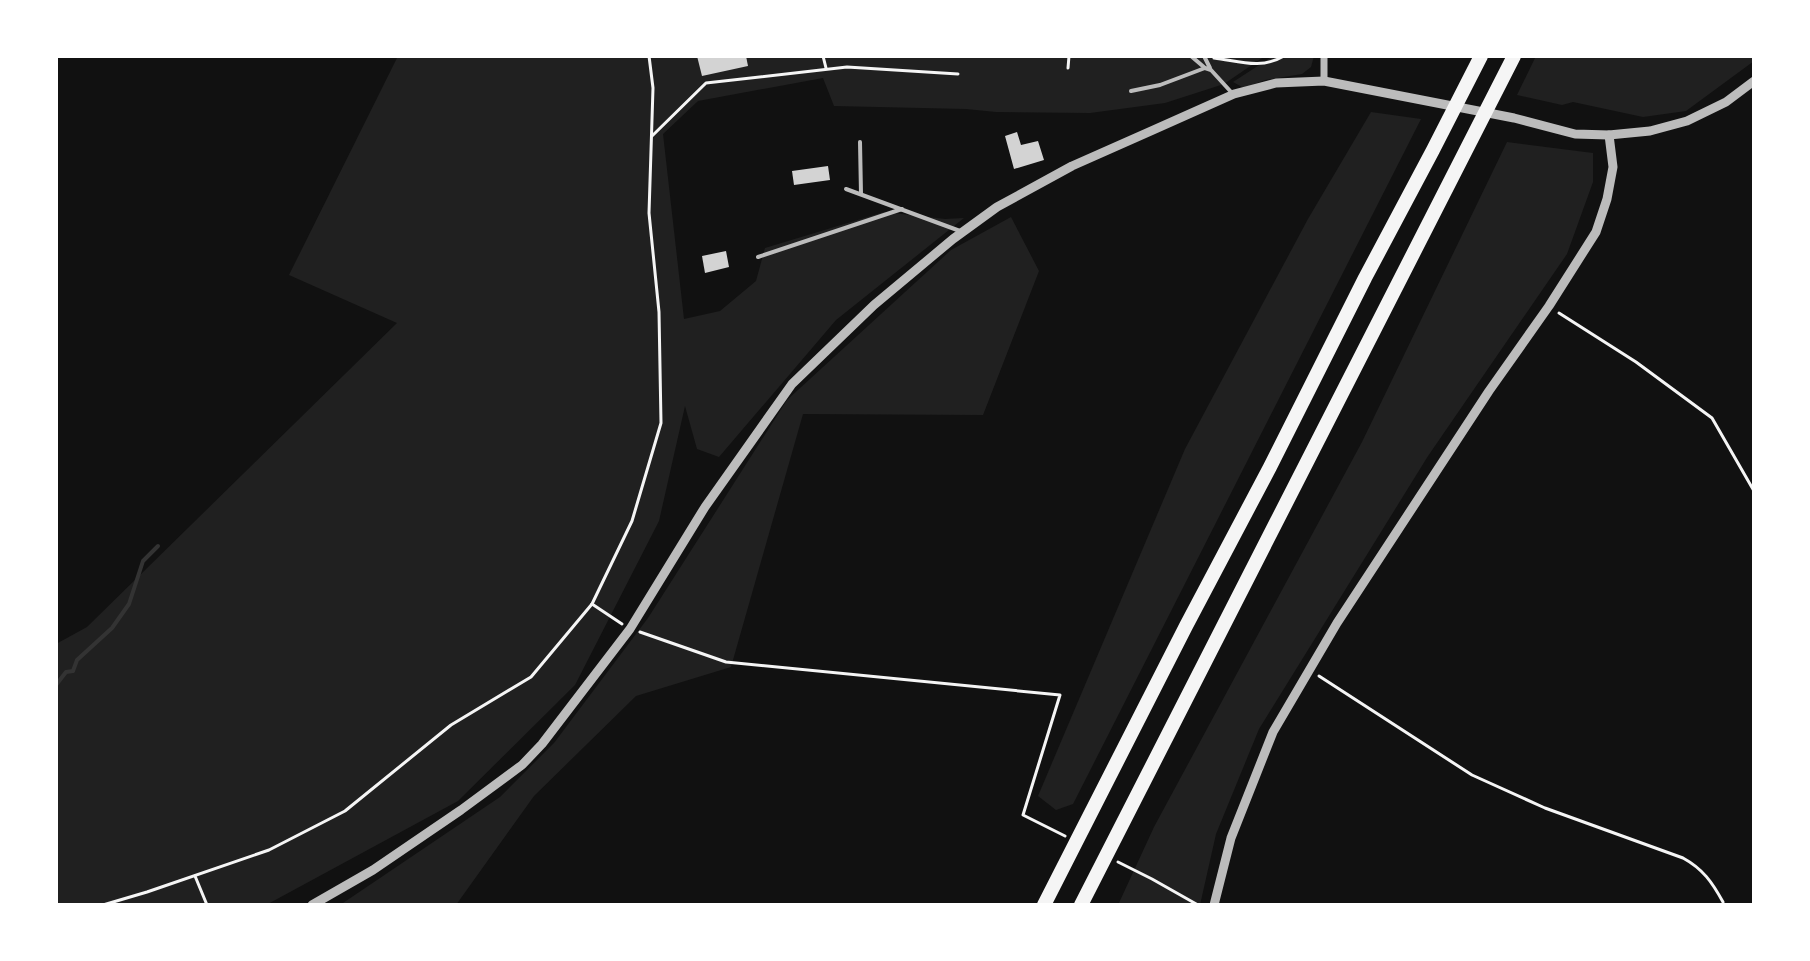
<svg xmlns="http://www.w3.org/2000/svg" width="1810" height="961" font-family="Overpass,sans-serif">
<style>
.green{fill:#202020}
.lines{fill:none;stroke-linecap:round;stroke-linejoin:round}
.stream{stroke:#333;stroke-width:4}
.building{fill:#d3d3d3}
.path{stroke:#f5f5f5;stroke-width:3}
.service{stroke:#bcbcbc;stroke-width:4}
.minor{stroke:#bcbcbc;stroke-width:7}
.tertiary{stroke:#bcbcbc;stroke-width:9}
.motorway{stroke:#f5f5f5;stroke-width:14}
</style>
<rect width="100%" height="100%" fill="#111"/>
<g class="green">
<polygon points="398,56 1265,56 1224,84 1165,103 1090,113 996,112 966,109 834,106 823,78 698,101 663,134 684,319 720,311 756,281 765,248 884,212 945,219 964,218 836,320 719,457 697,449 685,406 659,521 575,685 458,801 266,905 56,905 56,644 87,627 397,323 289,275"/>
<polygon points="1273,56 1314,56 1311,67 1302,74 1265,80 1244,88 1233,82"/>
<polygon points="1536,56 1754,56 1754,61 1686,111 1643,117 1573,102 1562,105 1517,95"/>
<polygon points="1371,112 1421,119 1073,804 1056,810 1038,796 1185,449 1308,219"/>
<polygon points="1507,142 1593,153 1593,182 1567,254 1428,456 1259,729 1216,834 1200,905 1118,905 1154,827 1362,442"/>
<polygon points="1011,217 1039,271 983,415 803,414 731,667 636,696 534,796 456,905 340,905 500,797 554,743 648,618 787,400 951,250"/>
</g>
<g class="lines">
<polyline class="stream" points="56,685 66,672 73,671 77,660 112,628 129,604 143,561 158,546"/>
</g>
<g class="building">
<polygon points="697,56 746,56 748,66 702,76"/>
<polygon points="1017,132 1021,145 1038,141 1044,160 1014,169 1005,136"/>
<polygon points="828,166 830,180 794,185 792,171"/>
<polygon points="726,251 729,267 705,273 702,256"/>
</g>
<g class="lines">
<g class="path">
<polyline points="823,56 826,68"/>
<path d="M 1214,58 C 1239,61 1260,70 1284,56"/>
<polyline points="1068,68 1069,56"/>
<polyline points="652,136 706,83 847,67 958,74"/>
<polyline points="1559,313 1636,362 1712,418 1754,491"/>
<polyline points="592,604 622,624"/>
<polyline points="640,632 726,662 1060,695 1023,815 1065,836"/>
<path d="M 1319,676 L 1472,775 L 1545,808 L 1683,858 C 1703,869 1712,882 1723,902"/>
<polyline points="1118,862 1152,879 1198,905"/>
<polyline points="195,876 207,905"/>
<polyline points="103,905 147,892 269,850 345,811 451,725 531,677 592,604 632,521 661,423 659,312 649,213 653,88 649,56"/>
</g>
<g class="service">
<polyline points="1191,56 1205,68 1211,70 1232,93"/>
<polyline points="1204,56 1210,68"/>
<polyline points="1131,91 1160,85 1205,68"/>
<polyline points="860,142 861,194"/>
<polyline points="846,189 960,231"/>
<polyline points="758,257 902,209"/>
</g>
<polyline class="minor" points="1324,56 1324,81"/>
<g class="tertiary">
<polyline points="312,905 373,870 461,810 522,765 542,744 630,629 705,507 792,384 874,305 953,239 997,207 1072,166 1151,131 1234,94 1276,83 1324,81 1514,118 1575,134 1609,135 1650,131 1687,121 1726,102 1754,81"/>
<polyline points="1214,905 1231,838 1273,732 1337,623 1489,391 1549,306 1596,232 1607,199 1613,167 1609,135"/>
</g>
<g class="motorway">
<polyline points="1044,905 1186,626 1270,467 1365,278 1433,150 1481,56"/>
<polyline points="1081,905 1514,56"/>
</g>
</g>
<rect width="1810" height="961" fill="none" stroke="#ffffff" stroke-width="116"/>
</svg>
